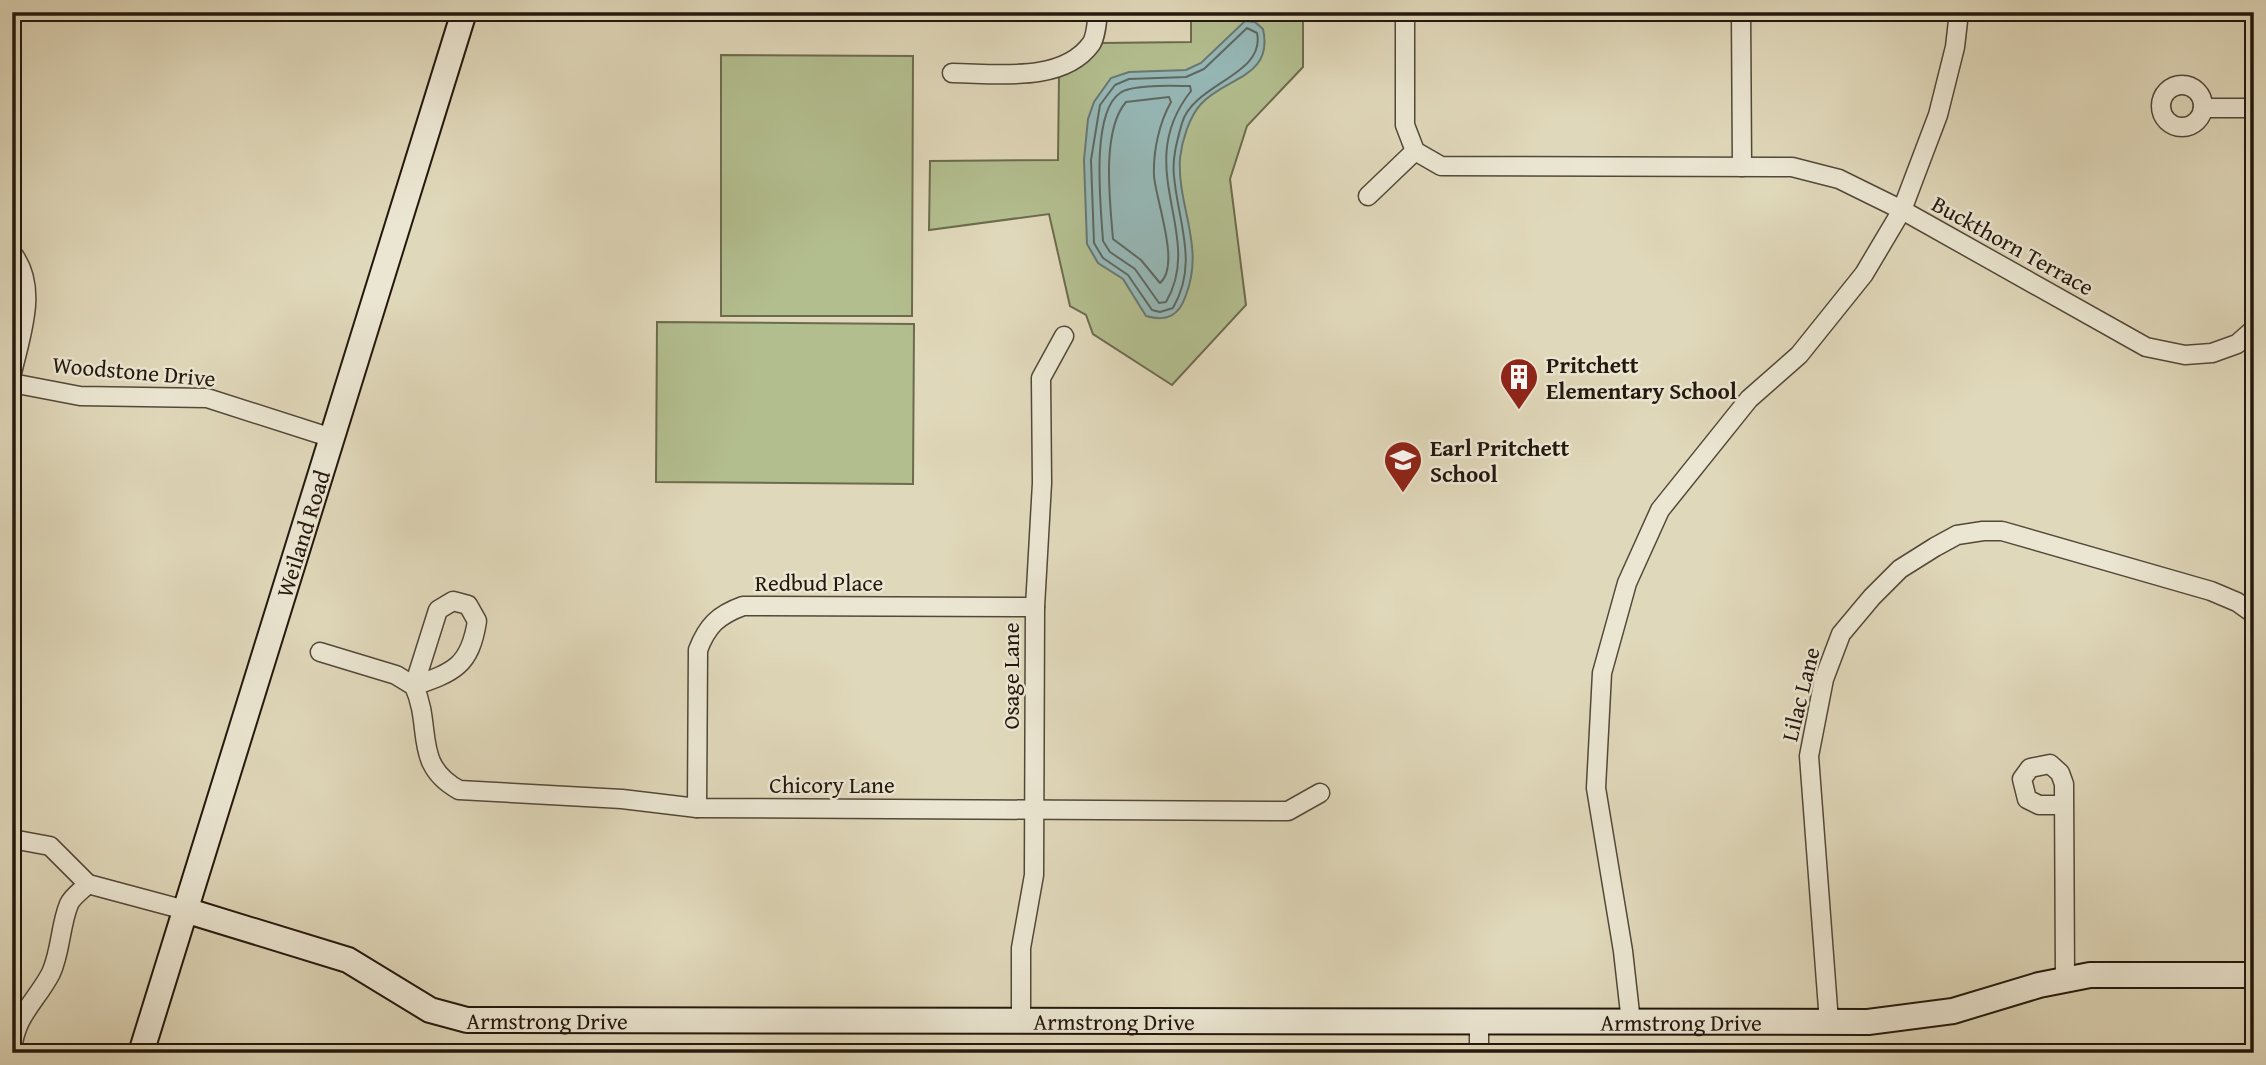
<svg xmlns="http://www.w3.org/2000/svg" width="2266" height="1065" font-family="'Gentium Book Plus',serif">
<style>
.green{fill:#b3be8f;stroke:#6c6b4e;stroke-width:2}
.water{fill:#96b8b7;stroke:#687873;stroke-width:2}
.lines{fill:none;stroke-linecap:round;stroke-linejoin:round}
.shore{stroke:#5d6862;stroke-width:2}
.street-casing{stroke:#534839;stroke-width:21}
.secondary-casing{stroke:#24180e;stroke-width:28}
.street{stroke:#ebe6d2;stroke-width:18}
.secondary{stroke:#ebe6d2;stroke-width:24}
.labels{text-anchor:middle;dominant-baseline:central;stroke-width:5;stroke-linejoin:round;paint-order:stroke}
.street-label{font-size:23px;fill:#24180e;stroke:#ebe6d2}
.poi-label{font-size:23px;font-weight:bold;fill:#24180e;stroke:#ebe6d2;text-anchor:start}
</style>
<rect width="100%" height="100%" fill="#e0d8ba"/>
<filter id="stains"><feTurbulence type="fractalNoise" baseFrequency=".00286" numOctaves="4"/><feColorMatrix values="0 0 0 0 .2 0 0 0 0 .09 0 0 0 0 .02 0 0 0 .5 -.17"/></filter>
<radialGradient id="worn" r=".72"><stop offset=".6" stop-color="#630" stop-opacity="0"/><stop offset="1" stop-color="#630" stop-opacity=".3"/></radialGradient>
<g class="green">
<polygon points="1191,12 1303,12 1303,67 1247,126 1230,179 1246,305 1172,385 1093,334 1086,315 1070,306 1049,214 929,230 930,161 1058,160 1059,76 1075,68 1099,43 1191,42"/>
<polygon points="721,55 913,56 912,316 721,316"/>
<polygon points="657,322 914,324 913,484 656,482"/>
</g>
<path class="water" d="M 1245,21 L 1255,22 L 1263,29 C 1274,78 1225,77 1201,104 C 1189,117 1182,141 1180,158 C 1177,207 1205,245 1186,295 C 1179,316 1167,322 1146,316 L 1123,279 L 1098,263 L 1087,244 L 1084,160 L 1088,119 L 1094,102 L 1111,78 L 1129,72 L 1186,70 L 1201,63 Z"/>
<g class="lines">
<g class="shore">
<path d="M 1247,28 L 1257,33 C 1266,75 1194,83 1182,123 C 1177,141 1172,158 1174,176 C 1178,223 1199,263 1173,308 L 1160,312 L 1152,310 L 1128,275 L 1103,258 L 1094,243 L 1091,160 L 1100,105 L 1115,85 L 1129,79 L 1186,77 L 1204,69 Z"/>
<path d="M 1190,86 L 1191,91 C 1130,168 1206,234 1166,302 L 1159,303 L 1135,269 L 1110,252 L 1103,241 C 1101,208 1090,114 1120,93 C 1132,84 1174,86 1190,86 Z"/>
<path d="M 1169,97 L 1171,102 C 1159,123 1153,152 1154,176 C 1156,201 1181,266 1160,283 L 1141,260 L 1113,239 C 1110,202 1101,131 1126,102 Z"/>
</g>
<defs>
<g id="street">
<polyline points="1405,12 1405,125 1415,151 1441,166 1792,167 1839,179 1902,210 2146,347 2185,355 2212,353 2237,344 2254,329"/>
<polyline points="1741,12 1742,167"/>
<path d="M 952,73 C 994,73 1062,84 1091,44 C 1096,37 1097,21 1098,12"/>
<circle cx="2182" cy="106" r="21"/>
<polyline points="2203,108 2254,108"/>
<polyline points="1368,196 1415,151"/>
<path d="M 12,253 C 39,287 21,334 12,373"/>
<polyline points="12,383 80,396 207,398 332,438"/>
<path d="M 453,601 L 468,605 L 477,621 C 470,666 454,672 414,686 L 438,610 Z"/>
<path d="M 320,652 L 396,675 L 414,686 C 433,728 412,764 459,790 L 622,799 L 697,808 L 1288,811 L 1320,793"/>
<polyline points="2064,805 2039,805 2027,799 2022,779 2030,768 2050,764 2060,773 2064,784 2065,980"/>
<path d="M 697,808 L 698,650 C 707,626 718,615 743,606 L 1035,607"/>
<polyline points="12,839 50,846 88,884 185,910"/>
<polyline points="1021,1022 1021,948 1034,875 1035,607 1042,483 1041,378 1064,336"/>
<polyline points="1479,1022 1479,1053"/>
<polyline points="1631,1022 1623,951 1596,788 1602,673 1627,583 1660,510 1749,399 1799,355 1864,274 1902,210 1938,115 1955,47 1959,12"/>
<polyline points="1829,1022 1809,756 1824,679 1841,634 1872,597 1900,569 1935,547 1957,535 1983,531 2002,531 2211,591 2237,602 2254,614"/>
<path d="M 12,1051 C 15,1015 36,1002 51,973 C 61,951 60,926 69,904 C 72,897 82,890 88,884"/>
</g>
<g id="secondary">
<path id="s1" d="M 185,910 L 348,960 L 430,1010 L 467,1020 L 1868,1022 L 1953,1011 L 2039,985 L 2090,975 L 2254,975"/>
<path id="s2" d="M 141,1053 L 464,12"/>
</g>
</defs>
<use href="#street" class="street-casing"/>
<use href="#secondary" class="secondary-casing"/>
<use href="#street" class="street"/>
<use href="#secondary" class="secondary"/>
</g>
<defs>
<symbol id="building-pin" viewBox="-11 -11 22 30"><path d="M0 17L-7.5 6A9.5 9.5 0 1 1 7.5 6Z" fill="#8f2418" stroke="#ebe6d2"/><path d="M-4-6H4V6H1V3H-1V6H-4ZM-2.5-4.3h1.7v1.8h-1.7ZM.8-4.3h1.7v1.8H.8ZM-2.5-1h1.7V.8h-1.7ZM.8-1h1.7V.8H.8Z" fill="#fff"/></symbol>
<symbol id="school-pin" viewBox="-11 -11 22 30"><path d="M0 17L-7.5 6A9.5 9.5 0 1 1 7.5 6Z" fill="#8f2418" stroke="#ebe6d2"/><path d="M0-5L7-2L0 1L-7-2ZM-4 1L0 2.5L4 1V4Q0 6-4 4Z" fill="#fff"/></symbol>
</defs>
<g fill-rule="evenodd">
<use href="#building-pin" x="1497" y="355" width="44" height="60"/>
<use href="#school-pin" x="1381" y="438" width="44" height="60"/>
</g>
<g class="labels">
<g class="street-label">
<text transform="translate(2013 245) rotate(29)">Buckthorn Terrace</text>
<text transform="translate(134 371) rotate(5)">Woodstone Drive</text>
<text stroke="none"><textPath href="#s2" startOffset="544">Weiland Road</textPath></text>
<text x="819" y="582">Redbud Place</text>
<text transform="translate(1010 676) rotate(-90)">Osage Lane</text>
<text transform="translate(1800 694) rotate(-76)">Lilac Lane</text>
<text x="832" y="784">Chicory Lane</text>
<text stroke="none"><textPath href="#s1" startOffset="385">Armstrong Drive</textPath></text>
<text stroke="none"><textPath href="#s1" startOffset="952">Armstrong Drive</textPath></text>
<text stroke="none"><textPath href="#s1" startOffset="1519">Armstrong Drive</textPath></text>
</g>
<g class="poi-label">
<text x="1546" y="364">Pritchett<tspan x="1546" dy="26">Elementary School</tspan></text>
<text x="1430" y="447">Earl Pritchett<tspan x="1430" dy="26">School</tspan></text>
</g>
</g>
<rect width="2266" height="1065" fill="none" stroke="#e0d8ba" stroke-width="42"/>
<rect x="14" y="14" width="2238" height="1037" fill="none" stroke="#24180e" stroke-width="3.5"/>
<rect x="21" y="21" width="2224" height="1023" fill="none" stroke="#24180e" stroke-width="2"/>
<rect width="100%" height="100%" filter="url(#stains)"/>
<rect width="100%" height="100%" fill="url(#worn)"/>
</svg>
